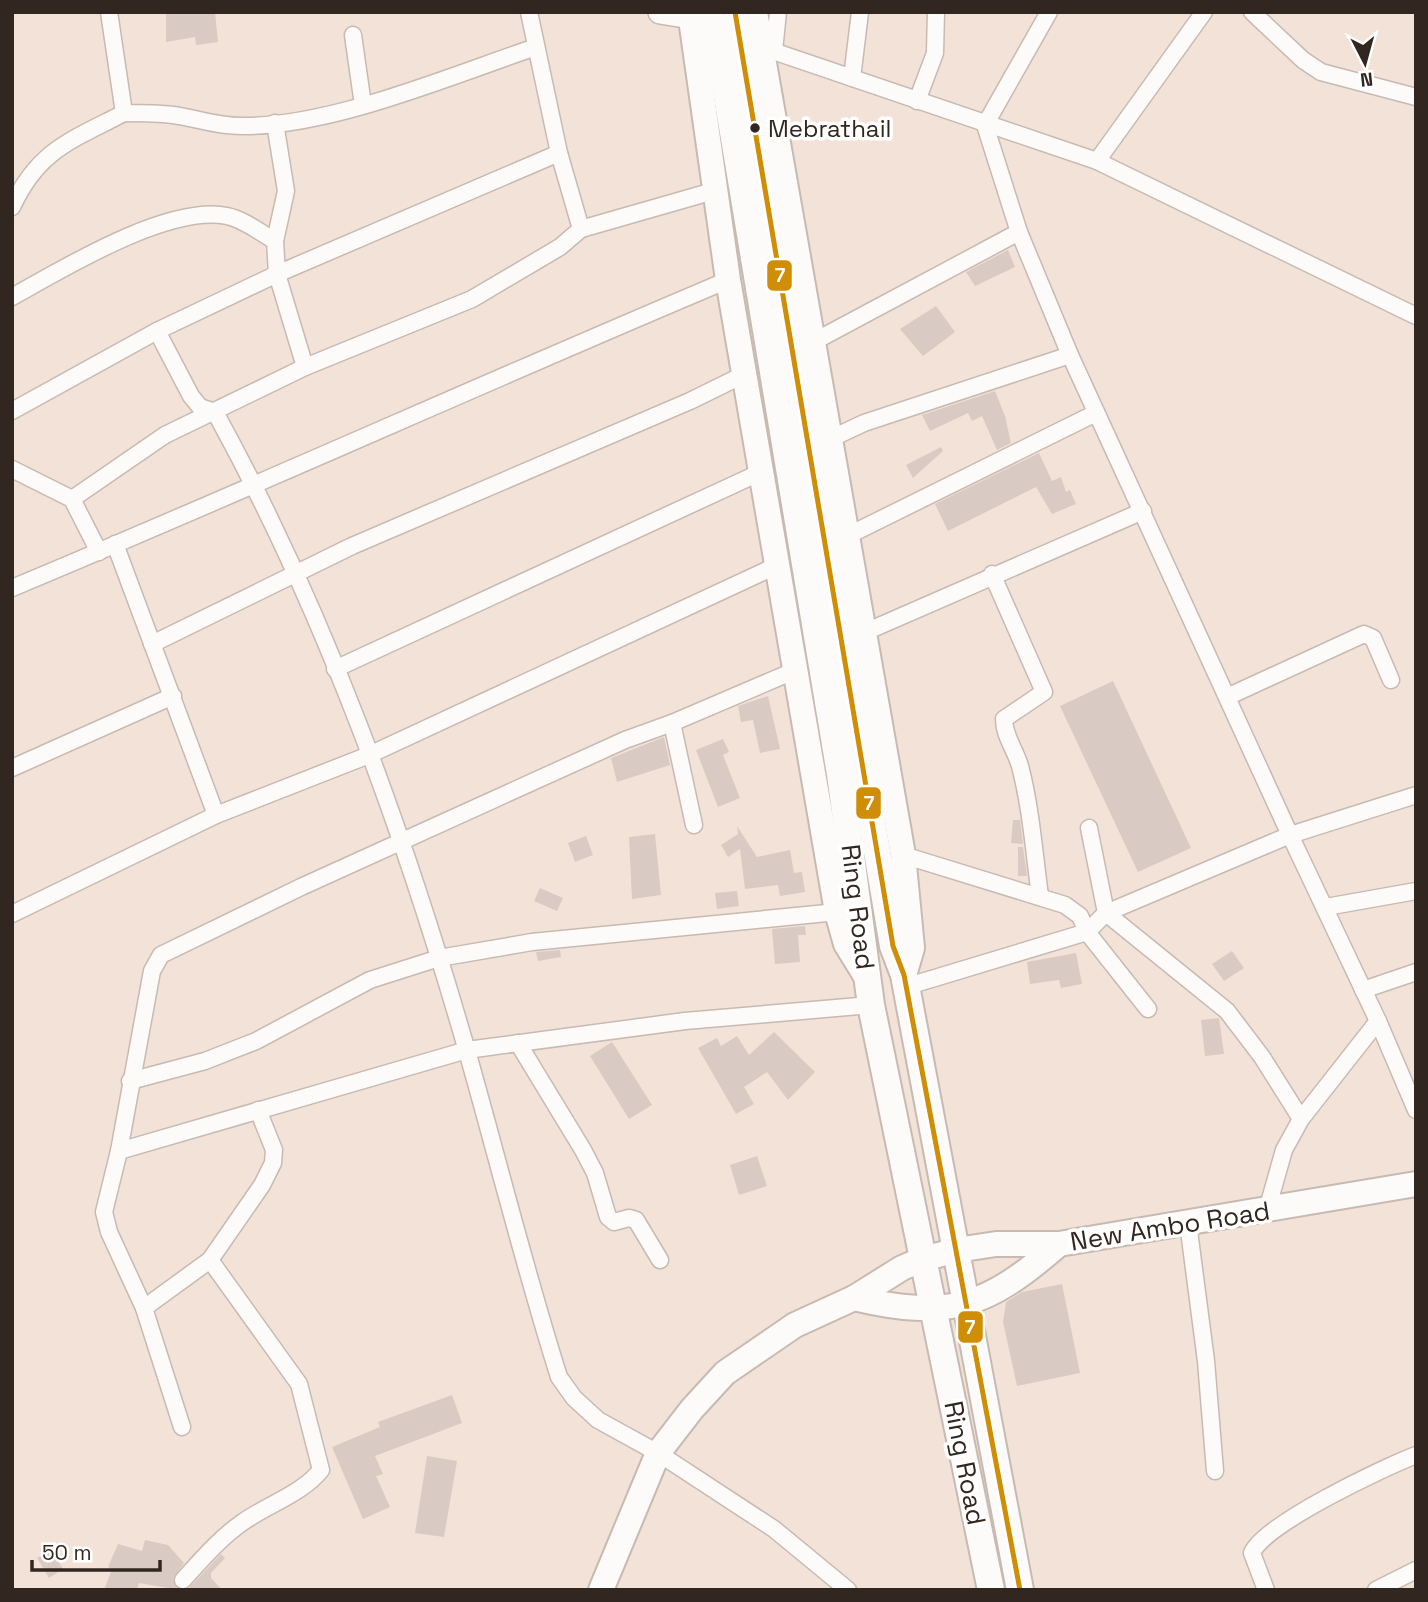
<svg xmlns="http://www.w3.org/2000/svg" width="1428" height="1602" font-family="'Space Grotesk',sans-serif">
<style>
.building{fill:#d9cbc3}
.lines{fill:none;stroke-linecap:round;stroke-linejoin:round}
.minor-casing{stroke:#c7bab2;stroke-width:19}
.secondary-casing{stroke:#c7bab2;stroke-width:26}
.primary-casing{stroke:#c7bab2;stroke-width:28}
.trunk-casing{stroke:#c7bab2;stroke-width:30}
.minor{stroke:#fdfbf9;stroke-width:16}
.secondary{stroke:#fdfbf9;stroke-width:23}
.primary{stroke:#fdfbf9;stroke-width:24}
.trunk{stroke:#fdfbf9;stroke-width:26}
.bus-1-casing{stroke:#fff;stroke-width:10}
.bus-1{stroke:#d08d06;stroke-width:5}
.bus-dot{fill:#322720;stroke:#fff;stroke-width:2.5}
.labels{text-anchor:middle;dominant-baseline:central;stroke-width:7;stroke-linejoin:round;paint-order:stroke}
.bus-label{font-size:24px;fill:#322720;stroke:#fff;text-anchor:start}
.street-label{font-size:26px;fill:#322720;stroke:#fff}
.line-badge{stroke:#fff;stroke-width:2.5}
.badge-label{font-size:19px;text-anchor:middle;font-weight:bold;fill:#fff}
</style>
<rect width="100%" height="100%" fill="#f3e2d7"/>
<g class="building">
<polygon points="166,12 215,12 218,42 196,45 195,37 166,42"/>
<polygon points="1008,250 1015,267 975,286 966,272"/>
<polygon points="936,306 955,332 923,356 900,329"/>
<polygon points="995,391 1005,416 1011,443 997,450 982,416 972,421 968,413 930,431 922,415"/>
<polygon points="941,447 943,451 913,478 906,465"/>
<polygon points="1039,453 1052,481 1061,477 1066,492 1070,490 1076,504 1052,514 1036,487 948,531 935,504"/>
<polygon points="1113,681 1191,848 1138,872 1060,706"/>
<polygon points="768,696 780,749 760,753 753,720 741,722 738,706"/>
<polygon points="664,737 670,765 617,782 611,758"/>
<polygon points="723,739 729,752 723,755 740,798 718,807 696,750"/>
<polygon points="1013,820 1020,820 1023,844 1011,843"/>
<polygon points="737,826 757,857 790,850 794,873 802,872 805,892 780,896 778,885 745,889 740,849 728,857 721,845 738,834"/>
<polygon points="655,834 661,895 632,899 629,837"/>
<polygon points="586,836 593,855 575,862 568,843"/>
<polygon points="1018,847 1023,847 1027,876 1018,876"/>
<polygon points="540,888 563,898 557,911 534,901"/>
<polygon points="737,891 739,906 717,909 715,893"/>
<polygon points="805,926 806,935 798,935 800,962 775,964 772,929"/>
<polygon points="560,950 561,957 538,961 536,952"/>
<polygon points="1232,951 1244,968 1224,981 1212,964"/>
<polygon points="1076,953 1082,984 1061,988 1059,980 1030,984 1027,962"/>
<polygon points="1219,1018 1224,1054 1205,1056 1201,1020"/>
<polygon points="774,1032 815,1072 788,1100 767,1072 744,1087 754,1104 736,1114 698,1048 717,1038 721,1046 737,1036 749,1055"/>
<polygon points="612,1042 652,1105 629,1119 590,1056"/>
<polygon points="757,1156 767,1186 739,1195 730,1165"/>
<polygon points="1062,1284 1080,1373 1017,1386 1003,1322 1006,1302 1022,1292"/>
<polygon points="452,1395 462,1423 375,1456 383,1474 376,1476 390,1507 363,1519 332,1447 380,1427 378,1422"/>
<polygon points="427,1456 457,1461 444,1537 415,1533"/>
<polygon points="145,1540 168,1545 184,1563 173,1578 180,1590 139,1583 137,1590 104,1590 112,1569 108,1567 118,1544 142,1551"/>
<polygon points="51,1550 63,1569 49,1578 37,1558"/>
<polygon points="221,1554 225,1558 211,1573 211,1578 222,1590 187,1590"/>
</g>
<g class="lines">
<defs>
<g id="minor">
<path d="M 109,12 L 124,113 C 140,113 157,113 173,115 C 197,118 214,126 241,126 C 331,127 450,76 536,47"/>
<path d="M 529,12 L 559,153 L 277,274 L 157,331 L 191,396 L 200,407 L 215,412 C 325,612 404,832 467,1051 C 498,1160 525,1270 559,1377 L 574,1398 L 598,1420 L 658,1453 L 774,1529 L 848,1590"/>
<polyline points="1049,12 985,125 1019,232 1070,355 1290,835 1416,795"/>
<polyline points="1252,12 1303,60 1321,72 1416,97"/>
<polyline points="353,35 363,105"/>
<polyline points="761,47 1097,161 1416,316"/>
<polyline points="774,51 778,12"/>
<polyline points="852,78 860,12"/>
<polyline points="917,101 935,53 936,12"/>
<polyline points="275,123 286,191 275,241 277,274 305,367"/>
<polyline points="559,153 581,229"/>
<polyline points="1097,161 1204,12"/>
<path d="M 12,207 C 38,150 72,140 124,113"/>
<path d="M 12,297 C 64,268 169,204 227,216 C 243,219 261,233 275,241"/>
<polyline points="815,341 1019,232"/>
<polyline points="12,411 157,331"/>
<polyline points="830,439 864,423 1070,355"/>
<polyline points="12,469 72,499 99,552"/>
<polyline points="72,499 165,435 305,367 472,299 560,247 581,229 717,190"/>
<polyline points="845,537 1096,413"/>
<polyline points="115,544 216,815"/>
<path d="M 992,574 L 1044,692 L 1004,719 C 1004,736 1015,749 1020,766 C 1031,808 1034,852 1040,896"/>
<path d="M 12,588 C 252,488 488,381 728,280"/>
<polyline points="863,633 1143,511"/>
<polyline points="152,644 352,546 690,401 745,374"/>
<polyline points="335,669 761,472"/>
<polyline points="1227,697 1364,634 1373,638 1391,680"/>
<polyline points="672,723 694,825"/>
<polyline points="12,768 173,696"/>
<polyline points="1089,828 1106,913 1227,1011 1262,1057 1301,1119"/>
<polyline points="903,855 1065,905 1080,916 1087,932 1148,1009"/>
<polyline points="1326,907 1416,891"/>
<polyline points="12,914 216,815 369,755 778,565"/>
<polyline points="905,987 1087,932 1106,913 1290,835 1378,1021 1416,1110"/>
<polyline points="1363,990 1416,972"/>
<polyline points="518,1043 583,1150 595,1173 608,1217 614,1222 629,1218 636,1220 660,1260"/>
<polyline points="130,1081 205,1061 256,1041 370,980 439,958 532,942 837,912"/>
<polyline points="119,1151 467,1050 685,1021 871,1005"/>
<polyline points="1267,1210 1284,1150 1301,1119 1378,1021"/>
<polyline points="1188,1223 1206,1361 1215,1471"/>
<polyline points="144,1308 210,1260 262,1185 273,1163 274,1150 258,1110"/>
<polyline points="182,1427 144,1308 109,1232 104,1212 119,1151 152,971 161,955 301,887 625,740 672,723 796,670"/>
<path d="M 183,1580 C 202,1559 220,1538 243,1522 C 267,1505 303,1493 321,1470 L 299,1384 L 210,1260"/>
<path d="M 1266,1590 L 1252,1553 C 1264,1524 1383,1468 1416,1455"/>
<polyline points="1376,1590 1416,1570"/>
</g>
<polyline id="secondary" points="660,12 691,17"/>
<g id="primary">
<polyline points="690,12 728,280 837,912 846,944 867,978"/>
<polyline points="755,12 903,855 912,948 904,975"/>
<path d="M 854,1298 C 948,1320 986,1308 1059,1244"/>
<polyline points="601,1590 658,1453 692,1409 725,1373 795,1325 854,1298 902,1268 923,1259 957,1250 996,1244 1059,1244 1416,1184"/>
</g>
<g id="trunk">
<polyline points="713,12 840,774 871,1005 991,1590"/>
<polyline points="735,12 893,946 904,975 1020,1590"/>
</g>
</defs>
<use href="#minor" class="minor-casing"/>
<use href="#secondary" class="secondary-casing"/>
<use href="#primary" class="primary-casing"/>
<use href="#trunk" class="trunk-casing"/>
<use href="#minor" class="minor"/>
<use href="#secondary" class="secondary"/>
<use href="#primary" class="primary"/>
<use href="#trunk" class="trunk"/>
<defs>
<polyline id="bus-1" points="735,12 893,946 904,975 1020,1590"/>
</defs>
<use href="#bus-1" class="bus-1-casing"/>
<use href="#bus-1" class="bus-1"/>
</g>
<circle class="bus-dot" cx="755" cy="128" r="6"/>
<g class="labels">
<g class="bus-label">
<text x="768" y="128">Mebrathail</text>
</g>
<g class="street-label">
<text transform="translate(858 907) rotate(83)">Ring Road</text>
<text transform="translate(1170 1226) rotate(-9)">New Ambo Road</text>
<text transform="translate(965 1463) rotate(79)">Ring Road</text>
</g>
</g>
<g class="line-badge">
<rect x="766" y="259" width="27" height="33" rx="7" fill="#d08d06"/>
<rect x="855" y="786" width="27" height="34" rx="7" fill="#d08d06"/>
<rect x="957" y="1310" width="27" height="34" rx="7" fill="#d08d06"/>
</g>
<g class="badge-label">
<text x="780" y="282">7</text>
<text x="869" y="810">7</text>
<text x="970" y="1334">7</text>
</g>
<rect width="1428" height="1602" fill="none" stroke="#322720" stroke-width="28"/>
<g transform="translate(1365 63) rotate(174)" stroke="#ffffff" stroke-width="5" paint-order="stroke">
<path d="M0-5L12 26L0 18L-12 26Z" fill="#322720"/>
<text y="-10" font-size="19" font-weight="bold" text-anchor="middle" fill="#322720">N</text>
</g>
<path d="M32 1560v10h128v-10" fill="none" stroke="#322720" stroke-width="3.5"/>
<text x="42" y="1560" font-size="21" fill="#322720" stroke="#ffffff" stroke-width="5" paint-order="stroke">50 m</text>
</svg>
